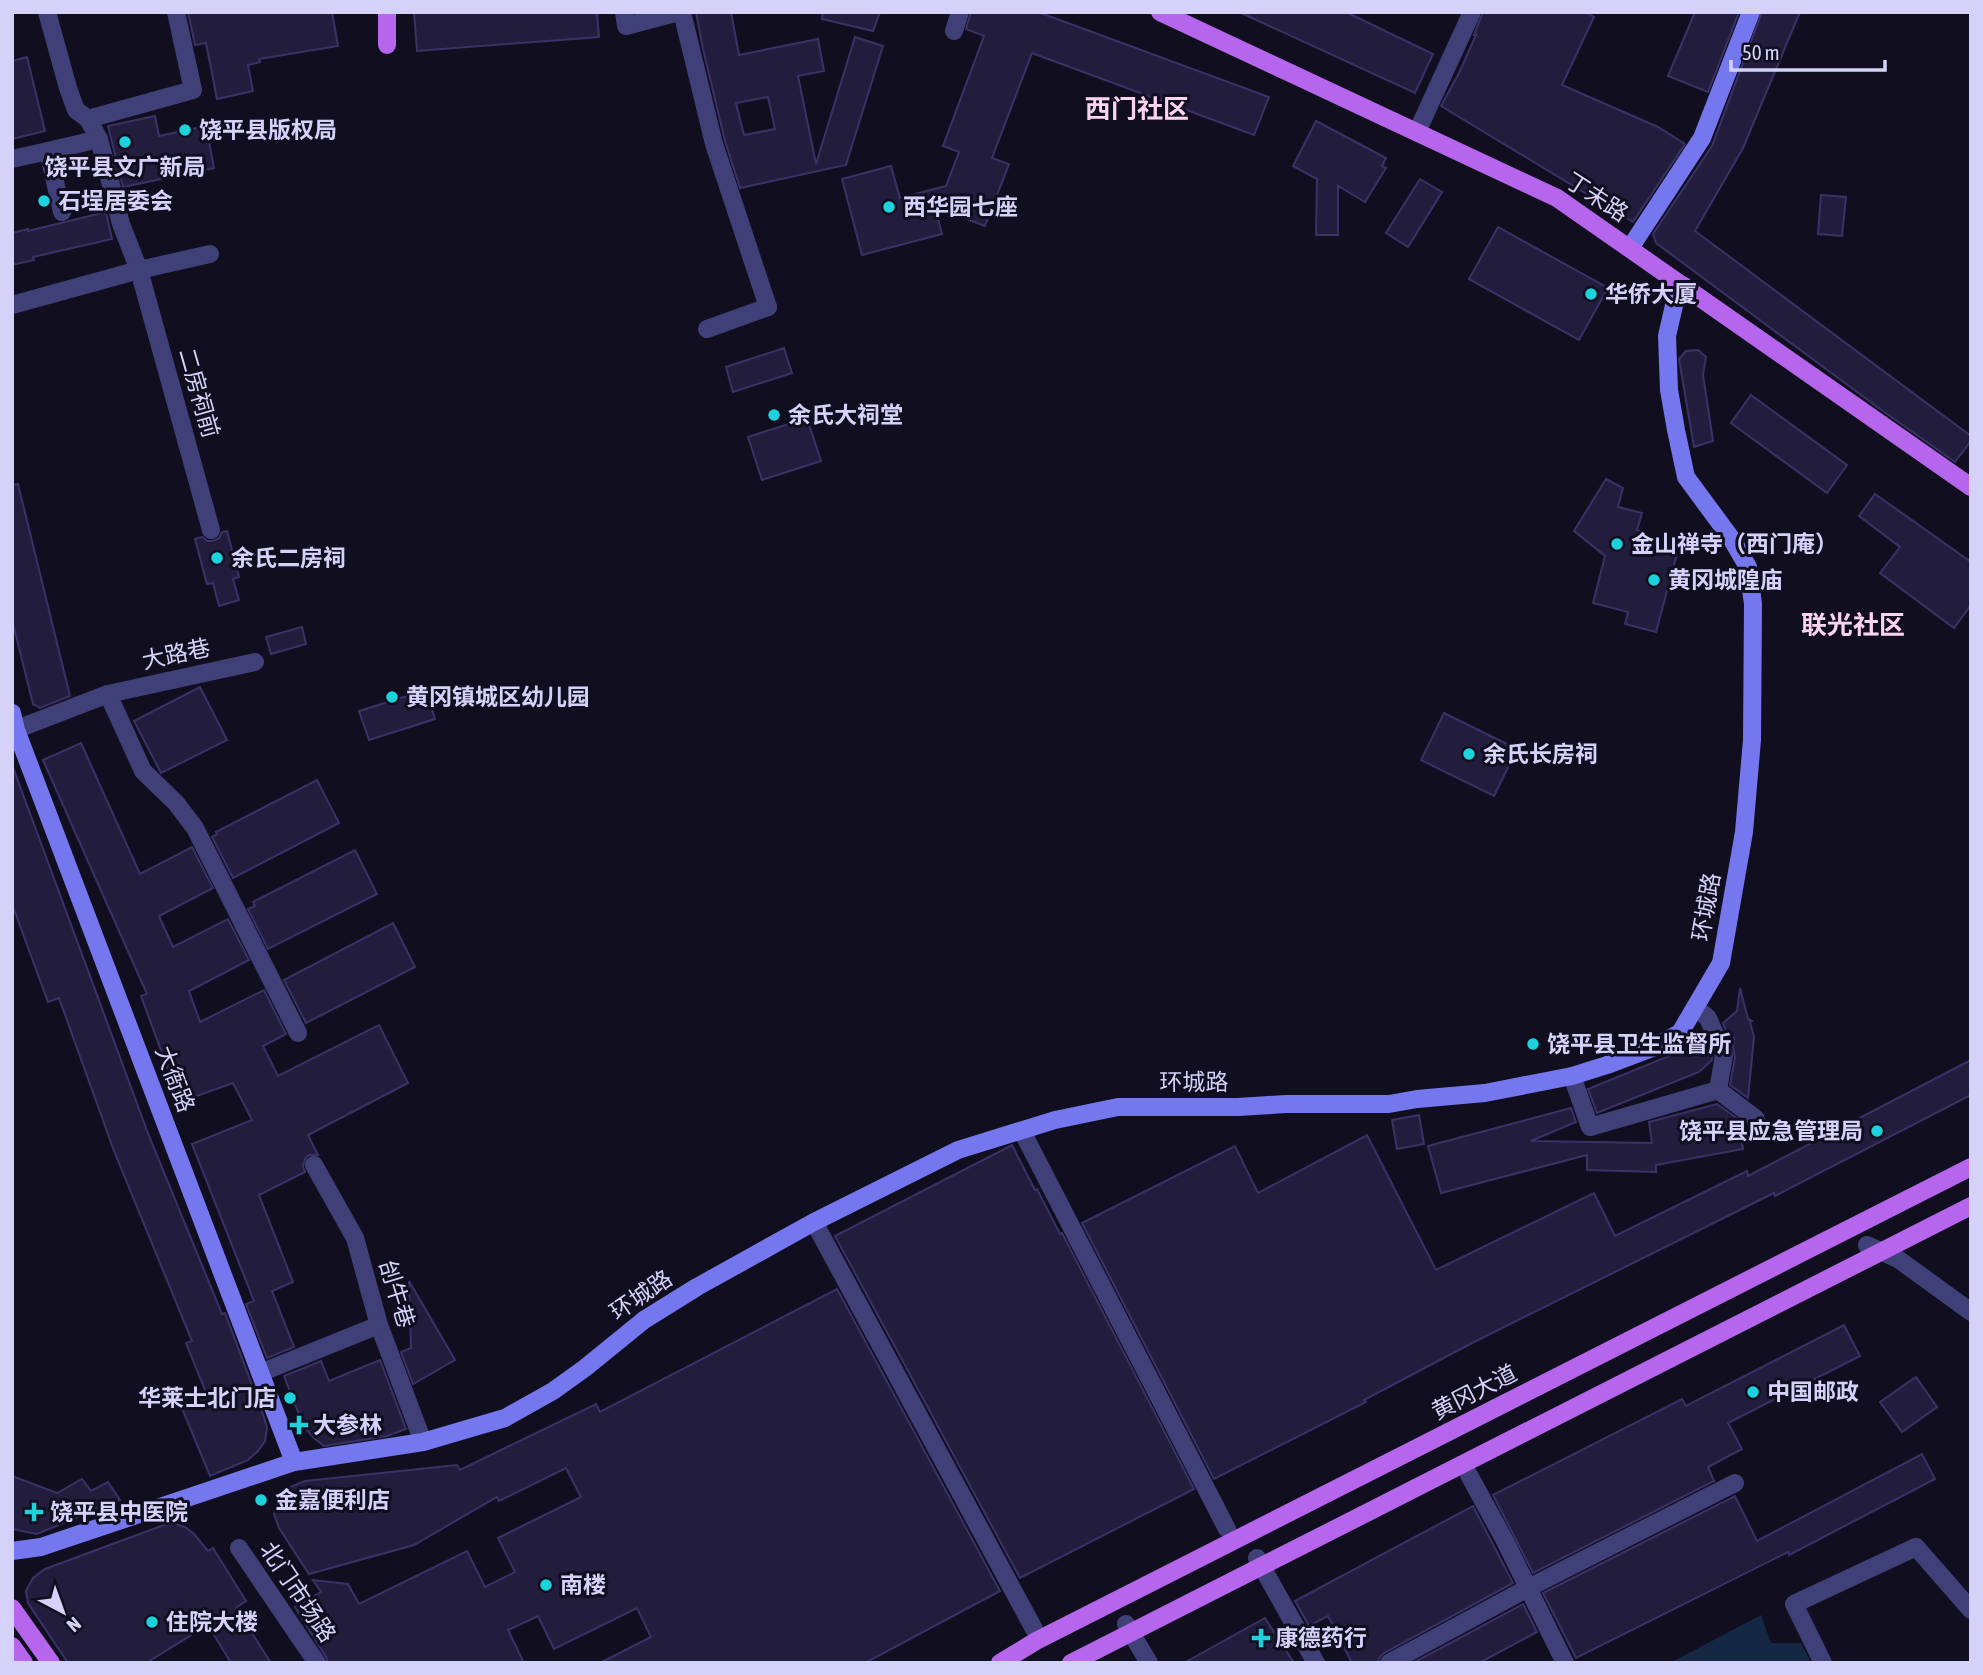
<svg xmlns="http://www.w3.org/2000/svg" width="1983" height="1675" font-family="'Asap Condensed','Noto Sans SC',sans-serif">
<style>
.water{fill:#152843}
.building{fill:#231d3d;stroke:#3a3267;stroke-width:2;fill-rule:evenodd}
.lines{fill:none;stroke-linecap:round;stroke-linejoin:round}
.minor{stroke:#404078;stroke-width:18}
.tertiary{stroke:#404078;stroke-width:18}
.secondary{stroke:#7577ee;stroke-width:18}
.primary{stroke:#b566ec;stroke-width:18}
.poi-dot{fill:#1bd2dd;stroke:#110f1f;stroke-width:2.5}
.labels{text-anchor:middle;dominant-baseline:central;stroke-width:6;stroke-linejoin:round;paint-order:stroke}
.poi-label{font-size:23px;font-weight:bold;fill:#d5d2fa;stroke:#110f1f;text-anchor:start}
.street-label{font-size:23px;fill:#d5d2fa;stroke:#110f1f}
.quarter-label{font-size:26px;font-weight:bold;fill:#fad4ee;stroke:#110f1f}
</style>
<rect width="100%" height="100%" fill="#110f1f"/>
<polygon class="water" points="1761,1615 1771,1643 1801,1643 1811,1663 1670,1663"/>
<g class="building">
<polygon points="188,12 332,12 338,46 259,59 260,62 248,65 253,91 217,99 206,43 195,45"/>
<polygon points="414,12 597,12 599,37 417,51"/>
<path d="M 696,12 L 731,12 L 739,55 L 818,39 L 824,71 L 798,76 L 816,164 L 855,37 L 883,46 L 846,165 L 740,188 L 725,141 L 703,49 ZM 768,97 L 775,129 L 744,135 L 736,103 Z"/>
<polygon points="823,12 880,12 873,31 822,19"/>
<polygon points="971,12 1038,12 1269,97 1254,135 1032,53 992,158 1009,164 985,226 935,207 942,234 862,255 842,179 891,166 900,198 946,186 959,152 943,146 984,36 966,29"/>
<polygon points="1239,12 1346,12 1433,54 1415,93"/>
<polygon points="1483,12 1585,12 1594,17 1562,85 1658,127 1685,144 1633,222 1441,106 1459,73 1476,35 1474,35"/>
<polygon points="1695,12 1739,12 1708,92 1668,76"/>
<polygon points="1762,12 1800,12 1743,148 1695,231 1971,436 1971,441 1955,462 1880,409 1656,243 1653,234 1712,146"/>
<polygon points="27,57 45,131 12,139 12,61"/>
<polygon points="155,116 159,136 206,126 214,168 123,187 108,126"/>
<polygon points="1316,121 1386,158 1382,166 1386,168 1365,202 1338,186 1338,235 1316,235 1317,179 1293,166"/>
<polygon points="1420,179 1442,192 1408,247 1386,233"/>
<polygon points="1821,195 1846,197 1842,236 1818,234"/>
<polygon points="106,212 112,239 33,257 34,260 12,265 12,233 28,229 28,231"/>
<polygon points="1498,227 1608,288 1579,340 1469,279"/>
<polygon points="784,348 792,373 733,392 726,367"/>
<polygon points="1698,350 1706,357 1703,375 1713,441 1694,447 1679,359 1686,351"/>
<polygon points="1751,395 1847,465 1827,493 1731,423"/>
<polygon points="807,418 821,461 762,480 748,437"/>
<polygon points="1606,479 1623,488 1618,507 1642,513 1637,530 1647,533 1643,545 1677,554 1656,632 1625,624 1628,612 1593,603 1605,556 1574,531"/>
<polygon points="18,484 70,696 40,708 33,704 12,620 12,485"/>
<polygon points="1875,494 1971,562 1971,605 1954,628 1880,573 1900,547 1859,516"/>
<polygon points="227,531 239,577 233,579 239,600 219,606 213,583 207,584 195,539 202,537 208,541 213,541 219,538 222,532"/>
<polygon points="302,627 306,644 271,654 266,637"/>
<polygon points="200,687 227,740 161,773 134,721"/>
<polygon points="426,690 435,719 369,740 359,711"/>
<polygon points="1444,713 1517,749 1494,796 1421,760"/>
<polygon points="81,743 140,874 192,847 213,888 159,916 173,947 228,919 249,960 189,991 200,1022 264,990 286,1034 263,1046 278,1076 379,1025 408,1083 308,1135 318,1155 309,1155 305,1159 303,1166 305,1172 259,1195 293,1282 272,1291 294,1347 267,1358 246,1304 254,1301 192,1144 252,1120 233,1083 180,1102 141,996 147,994 43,760"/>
<polygon points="14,770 149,1136 222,1314 225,1313 264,1417 267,1428 265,1441 258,1451 248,1460 210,1476 181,1406 207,1395 186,1343 192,1341 114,1151 59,998 48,1002 12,904 12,771"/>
<polygon points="317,780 339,823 233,878 212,837 217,834 216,832"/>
<polygon points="355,850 377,894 268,949 248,909 255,906 253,902"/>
<polygon points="393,923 415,967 306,1023 284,980"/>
<polygon points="1740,988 1748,1019 1752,1021 1750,1022 1754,1037 1748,1098 1730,1085 1735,1057 1733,1047 1734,1038 1730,1041 1723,1023 1737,1011"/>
<polygon points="1703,1035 1712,1056 1712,1060 1699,1072 1597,1113 1588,1089 1689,1048"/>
<polygon points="1971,1060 1971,1095 1775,1196 1774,1193 1472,1343 1364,1400 1366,1402 1214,1479 1082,1223 1235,1146 1258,1193 1367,1135 1436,1270 1594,1193 1615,1236 1747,1171 1748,1176"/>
<polygon points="1717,1104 1738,1119 1743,1149 1656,1165 1656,1172 1587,1170 1587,1155 1441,1193 1428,1146 1571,1108 1576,1122 1531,1141 1652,1143 1649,1122"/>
<polygon points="1419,1115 1424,1144 1397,1149 1392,1120"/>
<polygon points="1012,1145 1035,1190 1037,1189 1060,1234 1062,1233 1194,1489 1020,1578 835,1236"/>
<polygon points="409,1281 455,1360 413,1384 401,1352 411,1348"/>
<polygon points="837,1289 1000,1591 865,1663 600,1663 651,1637 637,1608 554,1649 538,1616 508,1630 524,1663 328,1663 326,1657 295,1607 321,1592 313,1580 348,1584 359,1604 467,1551 485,1587 515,1572 498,1538 581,1497 566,1468 499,1501 497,1497 414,1545 309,1574 279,1528 274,1514 279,1498 290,1487 305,1481 457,1465 460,1470 596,1404 600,1412"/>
<polygon points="1844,1325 1860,1356 1728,1423 1742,1449 1708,1467 1714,1481 1533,1573 1493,1495 1682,1399 1686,1406"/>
<polygon points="380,1360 406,1429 387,1436 324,1446 315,1439 304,1427 284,1376 321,1361 329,1381"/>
<polygon points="1916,1377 1937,1407 1902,1432 1880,1402"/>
<polygon points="1922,1454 1935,1479 1789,1555 1788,1552 1576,1658 1543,1593 1735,1496 1757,1541"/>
<polygon points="12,1476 57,1493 82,1479 91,1491 108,1482 120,1500 37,1534 12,1529"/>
<polygon points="1473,1506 1513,1583 1384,1653 1379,1658 1378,1663 1352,1663 1328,1616 1309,1626 1295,1601"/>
<polygon points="175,1524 185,1527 194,1534 208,1551 213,1548 246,1601 236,1608 271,1663 231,1663 208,1625 146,1663 68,1663 28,1603 26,1591 33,1578 45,1569 164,1525"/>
<polygon points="1523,1604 1537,1632 1479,1663 1413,1663"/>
<polygon points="1265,1618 1294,1663 1184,1663"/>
</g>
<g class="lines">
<g class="minor">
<polyline points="176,12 193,90 88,119 99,139 121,224 139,270 211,530"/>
<polyline points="624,12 626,26 679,12"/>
<polyline points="954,31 960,12"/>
<polyline points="1417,132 1472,12"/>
<polyline points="12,159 48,151"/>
<polyline points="62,212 48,151 99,139"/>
<polyline points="12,305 139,270 210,254"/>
<polyline points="707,329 768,307"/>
<polyline points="108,694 143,771 176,803 195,828 298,1033"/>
<polyline points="12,731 108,694 255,662"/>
<polyline points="1696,1008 1708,1018 1724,1055 1718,1090"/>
<polyline points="1572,1076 1590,1127 1718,1090 1756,1119"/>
<polyline points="1022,1131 1227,1529"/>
<polyline points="314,1165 355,1238 379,1325 423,1442"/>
<polyline points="814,1222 1034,1629"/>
<polyline points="1867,1245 1898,1259 1971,1312"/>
<polyline points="260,1373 379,1325"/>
<polyline points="1469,1475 1505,1541 1565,1663"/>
<polyline points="1126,1624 1149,1663"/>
<polyline points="1389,1663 1528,1588 1735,1483"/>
<polyline points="1823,1663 1794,1604 1916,1547 1971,1610"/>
</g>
<g class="tertiary">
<polyline points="47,12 68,88 76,110 88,119"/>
<polyline points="682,12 714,144 768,307"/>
<polyline points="239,1548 317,1663"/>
<polyline points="1257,1558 1316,1663"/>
</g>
<g class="secondary">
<polyline points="1630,248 1702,138 1751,12"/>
<polyline points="12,713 16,730 294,1462"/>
<polyline points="12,1551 41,1547 294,1462 423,1442 505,1418 553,1391 585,1368 644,1320 697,1287 814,1222 958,1150 1055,1120 1118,1107 1238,1107 1286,1104 1389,1104 1417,1099 1485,1093 1572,1076 1607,1065 1652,1048 1680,1033 1721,963 1744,832 1752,740 1753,604 1748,567 1731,538 1686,477 1676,430 1669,390 1667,336 1675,301 1684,286"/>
</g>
<g class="primary">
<polyline points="387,12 387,45"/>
<polyline points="1160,12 1557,198 1971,487"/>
<polyline points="12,1608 51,1663"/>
<polyline points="12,1646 24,1663"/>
<polyline points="1000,1663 1036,1641 1971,1167"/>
<polyline points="1071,1663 1971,1206"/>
</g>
</g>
<g class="poi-dot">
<circle cx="185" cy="130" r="7"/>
<circle cx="125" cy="142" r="7"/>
<circle cx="44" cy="201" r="7"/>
<circle cx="889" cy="207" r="7"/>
<circle cx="1591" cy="294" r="7"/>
<circle cx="774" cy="415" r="7"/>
<circle cx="1617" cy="544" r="7"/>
<circle cx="217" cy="558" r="7"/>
<circle cx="1654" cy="580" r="7"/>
<circle cx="392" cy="697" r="7"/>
<circle cx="1469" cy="754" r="7"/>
<circle cx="1533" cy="1044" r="7"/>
<circle cx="1877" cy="1131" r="7"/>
<circle cx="1753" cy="1392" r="7"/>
<circle cx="290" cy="1398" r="7"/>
<path d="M295.5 1414.5h7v7h7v7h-7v7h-7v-7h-7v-7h7z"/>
<circle cx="261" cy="1500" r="7"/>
<path d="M30.5 1501.5h7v7h7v7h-7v7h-7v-7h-7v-7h7z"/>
<circle cx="546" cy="1585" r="7"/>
<circle cx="152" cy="1622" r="7"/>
<path d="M1257.5 1627.5h7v7h7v7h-7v7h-7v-7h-7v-7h7z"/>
</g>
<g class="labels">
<g class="poi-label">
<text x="199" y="130">饶平县版权局</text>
<text x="125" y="167" text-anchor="middle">饶平县文广新局</text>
<text x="58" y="201">石埕居委会</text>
<text x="903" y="207">西华园七座</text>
<text x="1605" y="294">华侨大厦</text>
<text x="788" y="415">余氏大祠堂</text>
<text x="1631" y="544">金山禅寺（西门庵）</text>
<text x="231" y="558">余氏二房祠</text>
<text x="1668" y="580">黄冈城隍庙</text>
<text x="406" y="697">黄冈镇城区幼儿园</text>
<text x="1483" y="754">余氏长房祠</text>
<text x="1547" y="1044">饶平县卫生监督所</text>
<text x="1863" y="1131" text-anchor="end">饶平县应急管理局</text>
<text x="1767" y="1392">中国邮政</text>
<text x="276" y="1398" text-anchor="end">华莱士北门店</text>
<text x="313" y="1425">大参林</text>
<text x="275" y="1500">金嘉便利店</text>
<text x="50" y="1512">饶平县中医院</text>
<text x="560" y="1585">南楼</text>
<text x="166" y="1622">住院大楼</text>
<text x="1275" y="1638">康德药行</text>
</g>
<g class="street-label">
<text transform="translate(1597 197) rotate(33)">丁未路</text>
<text transform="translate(199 393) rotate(74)">二房祠前</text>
<text transform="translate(176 654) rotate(-12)">大路巷</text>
<text transform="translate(1706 907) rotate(-80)">环城路</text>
<text transform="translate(175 1079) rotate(69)">大衙路</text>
<text x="1194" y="1082">环城路</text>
<text transform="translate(397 1294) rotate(73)">刣牛巷</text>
<text transform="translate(641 1295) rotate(-34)">环城路</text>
<text transform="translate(1474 1392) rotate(-27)">黄冈大道</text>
<text transform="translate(298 1592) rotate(56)">北门市场路</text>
</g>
<g class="quarter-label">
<text x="1137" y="109">西门社区</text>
<text x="1853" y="625">联光社区</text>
</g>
</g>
<rect width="1983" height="1675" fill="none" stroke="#d5d2fa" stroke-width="28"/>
<g transform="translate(63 1612) rotate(139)" stroke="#110f1f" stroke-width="5" paint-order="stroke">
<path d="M0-5L12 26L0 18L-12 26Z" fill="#d5d2fa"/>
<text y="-10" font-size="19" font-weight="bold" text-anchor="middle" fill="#d5d2fa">N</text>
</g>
<path d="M1731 60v10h154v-10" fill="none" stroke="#d5d2fa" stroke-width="3.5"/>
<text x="1742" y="60" font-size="21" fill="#d5d2fa" stroke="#110f1f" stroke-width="5" paint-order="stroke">50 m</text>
</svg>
